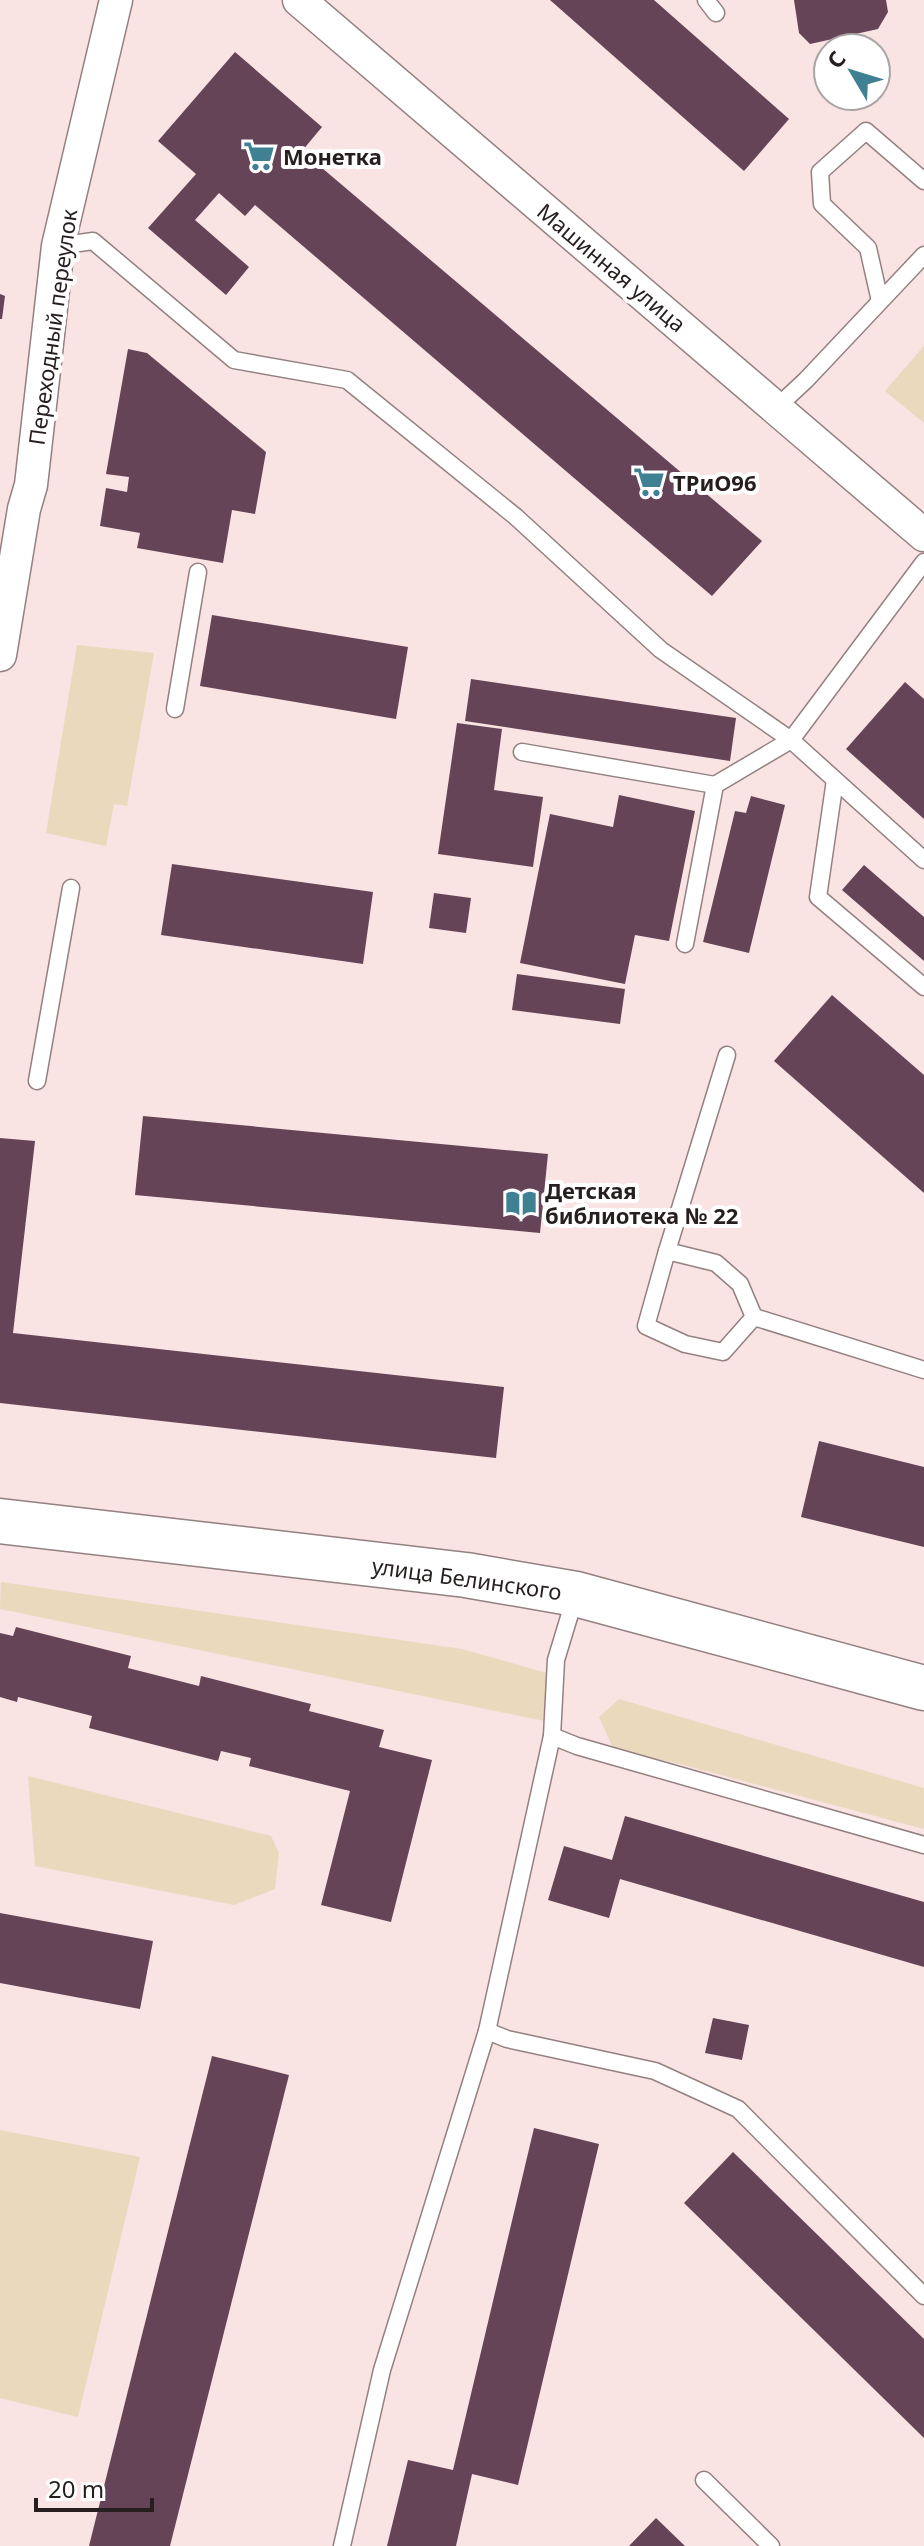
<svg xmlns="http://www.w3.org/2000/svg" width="924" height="2546" font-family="'Noto Sans',sans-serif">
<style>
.green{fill:#ebd9be}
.building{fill:#664458}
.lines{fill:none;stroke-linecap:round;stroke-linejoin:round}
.service-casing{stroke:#948081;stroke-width:19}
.minor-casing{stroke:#948081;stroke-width:35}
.secondary-casing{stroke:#948081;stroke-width:47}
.service{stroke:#fff;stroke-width:16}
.minor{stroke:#fff;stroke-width:32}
.secondary{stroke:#fff;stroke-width:44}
.labels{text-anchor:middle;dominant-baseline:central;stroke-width:8;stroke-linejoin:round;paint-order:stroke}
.poi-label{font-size:22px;font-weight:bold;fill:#271f1f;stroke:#fff;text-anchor:start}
.street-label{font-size:22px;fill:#271f1f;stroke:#fff}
</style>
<rect width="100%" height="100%" fill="#f9e3e3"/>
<g class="green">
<polygon points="924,346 924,423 885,391"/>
<polygon points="77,645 154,653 127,806 114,804 106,846 46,833"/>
<polygon points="1,1582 462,1649 547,1673 549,1722 0,1609"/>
<polygon points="619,1699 924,1788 924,1829 676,1763 614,1750 599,1717"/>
<polygon points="28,1776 271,1836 279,1853 275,1889 234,1905 35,1866"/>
<polygon points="0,2130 140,2157 78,2417 0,2398"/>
</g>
<g class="building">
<polygon points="550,0 654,0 789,119 744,171"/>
<polygon points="794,0 886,0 888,12 878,29 810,44 799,33"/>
<polygon points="235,52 322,127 302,151 762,541 712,596 255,205 245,216 219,193 195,220 249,267 226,295 148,228 196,174 158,141"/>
<polygon points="0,294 5,296 2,319 0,319"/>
<polygon points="128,349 147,353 266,452 255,514 232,510 223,563 137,548 140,533 100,526 106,488 127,492 129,477 106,474"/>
<polygon points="212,615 408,647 396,719 200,686"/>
<polygon points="471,679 736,718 730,761 465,721"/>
<polygon points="905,682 924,699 924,819 846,749"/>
<polygon points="457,723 502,729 494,790 543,797 533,867 438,854"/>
<polygon points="619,795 695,811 669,941 635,935 625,984 520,963 550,814 613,827"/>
<polygon points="751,796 785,805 749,953 703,942 735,811 746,813"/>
<polygon points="172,864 373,892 363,964 161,935"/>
<polygon points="864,865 924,917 924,961 842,890"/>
<polygon points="434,893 471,898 466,933 429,928"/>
<polygon points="517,974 625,989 620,1024 512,1010"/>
<polygon points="832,995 924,1075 924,1193 774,1061"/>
<polygon points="143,1116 548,1154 540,1233 135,1195"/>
<polygon points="0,1138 35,1141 13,1333 504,1387 496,1458 0,1403"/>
<polygon points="819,1441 924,1467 924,1547 801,1517"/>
<polygon points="16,1627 131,1656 128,1668 199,1686 201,1676 311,1704 309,1711 384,1730 379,1747 432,1760 391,1922 321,1905 350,1791 249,1766 251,1758 221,1751 218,1761 89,1728 92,1716 18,1697 17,1702 0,1697 0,1633 13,1636"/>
<polygon points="625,1816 924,1902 924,1967 620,1879 609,1918 548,1900 564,1846 612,1860"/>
<polygon points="0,1913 153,1941 140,2009 0,1983"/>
<polygon points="713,2018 749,2025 742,2060 705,2053"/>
<polygon points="212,2056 289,2075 170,2546 89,2546"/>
<polygon points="534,2128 599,2144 518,2485 472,2474 456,2546 387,2546 408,2460 453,2470"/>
<polygon points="733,2152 924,2339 924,2438 684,2203"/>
<polygon points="656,2518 685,2546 629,2546"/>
</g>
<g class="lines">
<defs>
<g id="service">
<polyline points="706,0 716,13"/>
<polyline points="58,246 93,241 234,360 347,380 516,517 661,650 791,740 924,860"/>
<polyline points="880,301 868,248 822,204 820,172 866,131 924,181"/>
<polyline points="777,407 806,380 924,255"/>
<polyline points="175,709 198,572"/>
<polyline points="522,752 715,785"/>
<polyline points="835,780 818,897 924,987"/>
<polyline points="685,944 715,785 791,740 924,562"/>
<polyline points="37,1081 71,888"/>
<polygon points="667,1251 716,1263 740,1284 754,1317 723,1352 685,1344 646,1326"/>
<polyline points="667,1251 727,1055"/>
<polyline points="754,1317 924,1370"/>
<polyline points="552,1736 577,1746 924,1845"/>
<polyline points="487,2031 507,2039 655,2071 738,2109 924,2296"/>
<polyline points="704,2480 771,2546"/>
<polyline points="342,2546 382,2370 487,2031 552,1736 556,1660 576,1594"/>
</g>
<g id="minor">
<polyline points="299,0 924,535"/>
<polyline points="0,655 24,509 31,485 58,246 116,0"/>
</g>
<polyline id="secondary" points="0,1521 466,1575 576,1594 924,1688"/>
</defs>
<use href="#service" class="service-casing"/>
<use href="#minor" class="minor-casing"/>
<use href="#secondary" class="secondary-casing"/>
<use href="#service" class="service"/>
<use href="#minor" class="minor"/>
<use href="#secondary" class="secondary"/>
</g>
<defs>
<symbol id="supermarket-bare" viewBox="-9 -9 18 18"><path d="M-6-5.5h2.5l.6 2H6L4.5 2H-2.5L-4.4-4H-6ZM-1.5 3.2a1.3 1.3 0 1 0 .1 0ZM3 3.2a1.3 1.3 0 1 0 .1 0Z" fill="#3f8193" stroke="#fff" stroke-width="2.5" paint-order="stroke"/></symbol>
<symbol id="library-bare" viewBox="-9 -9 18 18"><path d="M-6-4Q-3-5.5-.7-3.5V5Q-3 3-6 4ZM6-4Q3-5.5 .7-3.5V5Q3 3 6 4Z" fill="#3f8193" stroke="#fff" stroke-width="2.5" paint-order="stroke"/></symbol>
</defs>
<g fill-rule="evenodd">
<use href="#supermarket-bare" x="237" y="134" width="44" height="44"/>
<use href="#supermarket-bare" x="627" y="460" width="44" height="44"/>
<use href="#library-bare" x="499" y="1181" width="44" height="44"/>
</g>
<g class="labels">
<g class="poi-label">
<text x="283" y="156">Монетка</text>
<text x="673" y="482">ТРиО96</text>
<text x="545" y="1190">Детская<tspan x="545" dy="25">библиотека № 22</tspan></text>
</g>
<g class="street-label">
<text transform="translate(612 267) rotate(40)">Машинная улица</text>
<text transform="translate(52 327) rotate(-82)">Переходный переулок</text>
<text transform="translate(467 1578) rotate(8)">улица Белинского</text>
</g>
</g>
<g transform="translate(852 72) rotate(308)"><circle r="38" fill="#ffffff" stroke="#a9a5a5" stroke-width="2"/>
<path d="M0-6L14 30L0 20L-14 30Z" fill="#3f8193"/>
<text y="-12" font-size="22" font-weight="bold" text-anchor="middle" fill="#271f1f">С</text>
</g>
<path d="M36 2498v12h116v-12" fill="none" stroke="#271f1f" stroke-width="4"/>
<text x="48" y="2498" font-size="24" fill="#271f1f" stroke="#ffffff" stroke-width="6" paint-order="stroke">20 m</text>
</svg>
